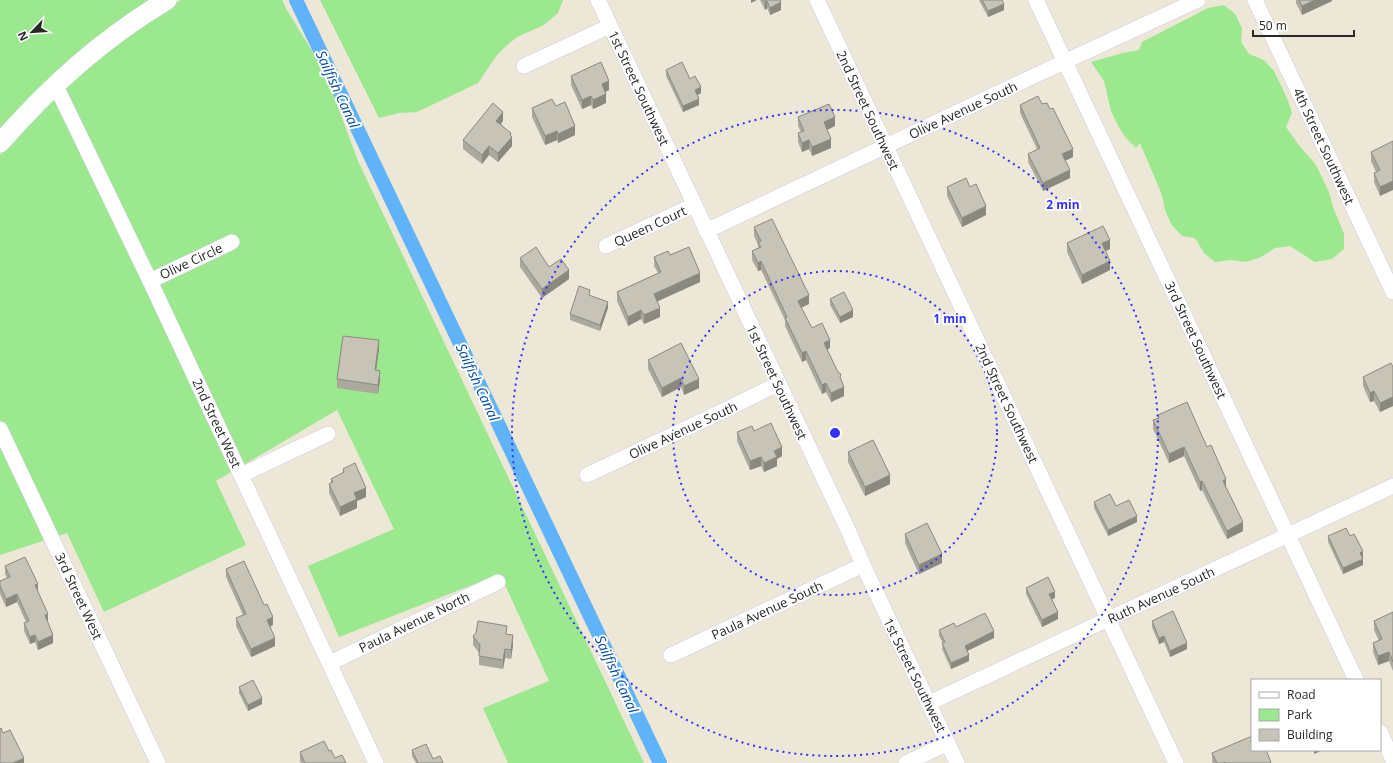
<svg xmlns="http://www.w3.org/2000/svg" width="1393" height="763" font-family="'Open Sans',sans-serif">
<style>
.green{fill:#9ce88e}
.lines{fill:none;stroke-linecap:round;stroke-linejoin:round}
.canal{stroke:#60b3f8;stroke-width:14}
.minor-casing{stroke:#cdcde2;stroke-width:16}
.tertiary-casing{stroke:#cdcde2;stroke-width:20}
.minor{stroke:#fff;stroke-width:15}
.tertiary{stroke:#fff;stroke-width:19}
.wall{fill:#aba89d}
.shaded-wall{fill:#8b8880}
.building{fill:#c7c3b7;stroke:#8b8880}
.ring{fill:none;stroke:#3231ff;stroke-width:2;stroke-dasharray:2 4}
.labels{text-anchor:middle;dominant-baseline:central;stroke-width:4;stroke-linejoin:round;paint-order:stroke}
.street-label{font-size:13px;fill:#282828;stroke:#fff}
.water-label{font-size:14px;font-style:italic;fill:#024ca1;stroke:#fff}
.centre{fill:#3231ff;stroke:#fff;stroke-width:2}
.ring-label{font-size:12px;text-anchor:middle;font-weight:bold;fill:#3231ff;stroke:#fff;stroke-width:4;stroke-linejoin:round;paint-order:stroke}
</style>
<rect width="100%" height="100%" fill="#ece7d7"/>
<g class="green">
<polygon points="0,0 153,0 0,132"/>
<polygon points="181,0 282,0 288,12 325,72 358,161 644,763 508,763 483,708 549,681 500,574 339,637 308,566 394,529 337,410 216,481 246,545 104,612 67,533 0,555 0,155 89,63 157,14"/>
<polygon points="320,0 563,0 558,13 544,25 517,37 505,47 497,55 478,83 417,112 399,113 379,118"/>
<polygon points="1224,5 1235,14 1242,28 1241,42 1249,54 1264,60 1274,71 1287,98 1292,113 1286,127 1298,144 1316,165 1329,192 1333,207 1344,234 1344,249 1332,259 1315,262 1290,246 1275,248 1261,257 1246,262 1231,260 1215,262 1204,253 1195,238 1182,236 1171,224 1165,210 1162,195 1140,143 1136,148 1125,137 1117,124 1111,111 1104,81 1091,62 1123,53 1139,50 1142,42 1208,8"/>
</g>
<g class="lines">
<polyline class="canal" points="296,0 660,763"/>
<defs>
<g id="minor">
<polyline points="598,0 849,532 863,565 957,763"/>
<polyline points="817,0 1176,763"/>
<polyline points="1036,0 1356,680"/>
<polyline points="1255,0 1393,292"/>
<polyline points="524,66 610,26"/>
<polyline points="55,84 150,281 376,763"/>
<polyline points="706,231 1051,68 1198,0"/>
<polyline points="606,246 694,205"/>
<polyline points="150,281 232,242"/>
<polyline points="0,429 158,763"/>
<polyline points="241,475 328,434"/>
<polyline points="587,475 704,420 778,384"/>
<polyline points="671,655 863,565"/>
<polyline points="330,663 498,582"/>
<polyline points="929,703 1393,486"/>
<polyline points="1380,732 1393,760"/>
<polyline points="906,763 948,743"/>
</g>
<path id="tertiary" d="M 0,143 C 50,86 102,39 167,0"/>
</defs>
<use href="#minor" class="minor-casing"/>
<use href="#tertiary" class="tertiary-casing"/>
<use href="#minor" class="minor"/>
<use href="#tertiary" class="tertiary"/>
</g>
<g class="wall">
<polygon points="760,0 780,0 781,10 770,15 767,8 765,10"/>
<polygon points="979,0 1002,0 1004,10 988,17"/>
<polygon points="1296,0 1332,0 1332,1 1302,15 1296,3"/>
<polygon points="666,70 690,79 701,93 698,95 699,105 683,112 666,76"/>
<polygon points="571,76 609,90 605,92 606,103 593,109 591,105 582,109 571,85"/>
<polygon points="1042,104 1073,157 1065,161 1070,178 1043,191 1028,162 1028,154 1037,149 1020,113 1020,105"/>
<polygon points="556,106 575,135 558,143 557,140 545,145 532,117 532,108"/>
<polygon points="798,117 835,126 827,130 831,148 812,156 809,149 802,152 798,142 798,133 801,132 798,126"/>
<polygon points="503,121 501,124 511,135 512,146 498,162 489,155 482,164 463,149 463,140"/>
<polygon points="1393,141 1380,196 1374,182 1374,173 1376,172 1371,161 1371,152"/>
<polygon points="947,187 970,187 986,215 962,227 947,196"/>
<polygon points="754,227 809,304 801,308 812,328 830,348 827,350 841,380 844,396 831,402 826,392 822,394 806,360 802,362 785,326 785,320 761,270 758,271 752,260 752,251 758,248 758,245 754,236"/>
<polygon points="1067,243 1110,249 1105,251 1110,270 1082,284 1067,252"/>
<polygon points="670,255 700,282 657,301 660,317 644,324 641,319 628,326 617,301 617,292 658,273 654,266 654,257"/>
<polygon points="520,258 549,267 569,279 542,298 520,267"/>
<polygon points="590,296 608,308 600,331 570,320 570,314"/>
<polygon points="830,299 853,317 840,323 830,305"/>
<polygon points="379,349 376,370 380,380 378,394 337,388 337,379"/>
<polygon points="648,360 699,388 684,395 681,387 662,397 648,369"/>
<polygon points="1393,367 1393,406 1380,412 1374,401 1370,402 1363,386 1363,377"/>
<polygon points="1158,415 1226,487 1243,531 1227,539 1202,490 1200,491 1184,456 1169,463 1153,429 1153,420 1158,418"/>
<polygon points="754,431 782,456 777,459 777,466 764,472 761,466 750,470 737,441 737,432"/>
<polygon points="848,452 890,484 865,496 848,462"/>
<polygon points="343,469 366,497 357,501 357,508 340,516 329,493 329,484 331,483 331,479 343,473"/>
<polygon points="1094,502 1116,506 1137,522 1108,536 1094,508"/>
<polygon points="905,534 942,563 919,574 905,543"/>
<polygon points="1328,536 1350,536 1363,557 1362,558 1363,565 1343,574 1328,542"/>
<polygon points="5,566 38,591 48,621 47,622 53,643 38,650 35,642 30,644 24,631 24,623 26,622 17,602 6,607 0,594 0,581 7,578 5,574"/>
<polygon points="226,569 273,625 270,627 275,646 251,657 236,626 236,618 243,615 226,577"/>
<polygon points="1026,588 1055,598 1052,599 1058,619 1042,627 1026,594"/>
<polygon points="1393,612 1393,671 1389,661 1378,665 1373,652 1373,643 1379,641 1374,630 1374,621"/>
<polygon points="1152,621 1187,649 1170,657 1164,642 1159,644 1152,627"/>
<polygon points="956,627 994,638 967,651 969,661 951,669 942,649 943,643 939,636 939,630"/>
<polygon points="507,634 513,645 511,659 505,658 503,669 479,665 479,653 473,645 473,636"/>
<polygon points="239,687 262,704 248,711 239,693"/>
<polygon points="412,750 433,759 443,763 416,763 412,756"/>
<polygon points="329,751 335,758 346,763 301,763 300,761 300,752"/>
<polygon points="1212,753 1271,763 1213,763 1212,762"/>
</g>
<g class="shaded-wall">
<polygon points="751,0 757,0 751,3"/>
<polygon points="1315,0 1332,0 1332,1 1302,15 1302,6"/>
<polygon points="767,1 767,8 765,10 765,2"/>
<polygon points="781,2 781,10 770,15 770,8"/>
<polygon points="1004,4 1004,10 988,17 988,11"/>
<polygon points="609,81 609,90 602,93 602,84"/>
<polygon points="701,87 701,93 695,96 695,90"/>
<polygon points="606,94 606,103 593,109 593,100"/>
<polygon points="591,96 591,105 582,109 582,100"/>
<polygon points="699,99 699,105 683,112 683,106"/>
<polygon points="503,112 503,121 496,130 496,121"/>
<polygon points="835,117 835,126 824,131 824,122"/>
<polygon points="575,126 575,135 558,143 558,134"/>
<polygon points="557,131 557,140 545,145 545,136"/>
<polygon points="511,133 511,138 512,137 512,146 498,162 498,153"/>
<polygon points="831,139 831,148 812,156 812,147"/>
<polygon points="809,140 809,149 802,152 802,143"/>
<polygon points="489,146 489,155 482,164 482,155"/>
<polygon points="1073,149 1073,157 1062,162 1062,154"/>
<polygon points="1070,170 1070,178 1043,191 1043,183"/>
<polygon points="1393,181 1393,190 1380,196 1380,187"/>
<polygon points="986,206 986,215 962,227 962,218"/>
<polygon points="1110,240 1110,249 1102,253 1102,243"/>
<polygon points="761,261 761,270 758,271 758,263"/>
<polygon points="1110,261 1110,270 1082,284 1082,275"/>
<polygon points="569,270 569,279 542,298 542,289"/>
<polygon points="700,273 700,282 654,303 654,294"/>
<polygon points="809,295 809,304 798,309 798,301"/>
<polygon points="608,302 608,308 600,331 600,325"/>
<polygon points="660,308 660,317 644,324 644,315"/>
<polygon points="641,310 641,319 628,326 628,317"/>
<polygon points="853,310 853,317 840,323 840,317"/>
<polygon points="379,340 379,349 375,379 375,370"/>
<polygon points="830,340 830,348 824,351 824,343"/>
<polygon points="806,351 806,360 802,362 802,353"/>
<polygon points="380,371 380,380 378,394 378,385"/>
<polygon points="681,378 681,387 662,397 662,388"/>
<polygon points="699,379 699,388 684,395 684,386"/>
<polygon points="826,383 826,392 822,394 822,385"/>
<polygon points="844,387 844,396 831,402 831,393"/>
<polygon points="1374,391 1374,401 1370,402 1370,393"/>
<polygon points="1393,397 1393,406 1380,412 1380,403"/>
<polygon points="782,447 782,456 777,459 777,466 764,472 764,463 774,451"/>
<polygon points="1184,447 1184,456 1169,463 1169,454"/>
<polygon points="761,457 761,466 750,470 750,461"/>
<polygon points="890,475 890,484 865,496 865,487"/>
<polygon points="1226,479 1226,488 1223,481"/>
<polygon points="1202,481 1202,490 1200,491 1200,482"/>
<polygon points="366,488 366,497 357,501 357,508 340,516 340,507 354,493"/>
<polygon points="1137,516 1137,522 1108,536 1108,530"/>
<polygon points="1243,522 1243,531 1227,539 1227,531"/>
<polygon points="1363,551 1363,557 1360,559 1360,553"/>
<polygon points="942,554 942,563 919,574 919,565"/>
<polygon points="1363,559 1363,565 1343,574 1343,568"/>
<polygon points="38,584 38,592 35,585"/>
<polygon points="1055,592 1055,598 1049,600 1049,594"/>
<polygon points="17,594 17,602 6,607 6,599"/>
<polygon points="1058,612 1058,619 1042,627 1042,620"/>
<polygon points="48,614 48,621 45,623 45,615"/>
<polygon points="273,617 273,625 267,628 267,620"/>
<polygon points="994,631 994,638 965,652 965,646"/>
<polygon points="35,635 35,642 30,644 30,637"/>
<polygon points="53,635 53,643 38,650 38,642"/>
<polygon points="513,635 513,645 511,659 511,650"/>
<polygon points="1164,636 1164,642 1159,644 1159,638"/>
<polygon points="275,638 275,646 251,657 251,649"/>
<polygon points="1187,643 1187,649 1170,657 1170,651"/>
<polygon points="505,649 505,658 503,669 503,660"/>
<polygon points="1389,652 1389,661 1378,665 1378,656"/>
<polygon points="969,655 969,661 951,669 951,663"/>
<polygon points="262,698 262,704 248,711 248,705"/>
<polygon points="1314,750 1323,750 1314,754"/>
<polygon points="24,758 24,763 13,763"/>
</g>
<g class="building">
<polygon points="764,0 780,0 781,2 770,8 767,1 765,2"/>
<polygon points="982,0 1002,0 1004,4 988,11"/>
<polygon points="1299,0 1315,0 1302,6"/>
<polygon points="601,62 609,81 602,84 606,94 593,100 591,96 582,100 571,76"/>
<polygon points="682,62 690,79 695,76 701,87 695,90 699,99 683,106 666,70"/>
<polygon points="1038,96 1042,104 1047,103 1050,109 1053,108 1073,149 1062,154 1070,170 1043,183 1028,154 1040,148 1020,105"/>
<polygon points="552,99 556,106 565,102 575,126 558,134 557,131 545,136 532,108"/>
<polygon points="493,103 503,112 496,121 511,133 510,135 512,137 498,153 489,146 482,155 463,140"/>
<polygon points="829,104 835,117 824,122 831,139 812,147 809,140 802,143 798,133 804,131 798,117"/>
<polygon points="1393,141 1393,181 1380,187 1374,173 1380,170 1371,152"/>
<polygon points="966,178 970,187 976,184 986,206 962,218 947,187"/>
<polygon points="772,219 809,295 798,301 812,328 822,323 830,340 824,343 838,372 841,374 840,377 844,387 831,393 826,383 822,385 806,351 802,353 785,318 787,317 761,261 758,263 752,251 761,247 758,243 761,241 754,227"/>
<polygon points="1103,226 1110,240 1102,243 1110,261 1082,275 1067,243"/>
<polygon points="536,247 549,267 561,259 569,270 542,289 520,258"/>
<polygon points="689,247 700,273 654,294 660,308 644,315 641,310 628,317 617,292 661,272 654,257 668,251 670,255"/>
<polygon points="579,286 590,290 589,295 608,302 600,325 570,314"/>
<polygon points="844,292 853,310 840,317 830,299"/>
<polygon points="343,336 379,340 375,370 380,371 378,385 337,379"/>
<polygon points="681,343 699,379 684,386 681,378 662,388 648,360"/>
<polygon points="1391,363 1393,367 1393,397 1380,403 1374,391 1370,393 1363,377"/>
<polygon points="1187,402 1207,447 1211,445 1226,479 1223,481 1243,522 1227,531 1202,481 1200,482 1184,447 1169,454 1153,420 1159,418 1158,415"/>
<polygon points="771,423 782,447 774,451 777,457 764,463 761,457 750,461 737,432 752,426 754,431"/>
<polygon points="873,440 890,475 865,487 848,452"/>
<polygon points="355,463 366,488 354,493 357,499 340,507 329,484 333,482 331,479 344,472 343,469"/>
<polygon points="1110,494 1116,506 1129,500 1137,516 1108,530 1094,502"/>
<polygon points="927,523 942,554 919,565 905,534"/>
<polygon points="1346,528 1350,536 1354,534 1363,551 1360,553 1363,559 1343,568 1328,536"/>
<polygon points="25,557 38,584 35,585 48,614 45,615 53,635 38,642 35,635 30,637 24,623 29,621 17,594 6,599 0,586 0,581 10,577 5,566"/>
<polygon points="244,561 264,605 267,604 273,617 267,620 275,638 251,649 236,618 246,614 226,569"/>
<polygon points="1048,577 1055,592 1049,594 1058,612 1042,620 1026,588"/>
<polygon points="1173,611 1187,643 1170,651 1164,636 1159,638 1152,621"/>
<polygon points="1393,612 1393,662 1389,652 1378,656 1373,643 1382,639 1374,621"/>
<polygon points="985,613 994,631 965,646 969,655 951,663 942,643 945,642 939,630 954,623 956,627"/>
<polygon points="478,621 507,626 506,634 513,635 511,650 505,649 503,660 479,656 480,645 473,636 476,633"/>
<polygon points="253,680 262,698 248,705 239,687"/>
<polygon points="1,728 3,733 10,730 24,758 13,763 0,763 0,729"/>
<polygon points="1252,736 1252,750 1266,750 1271,762 1270,763 1225,763 1225,762 1223,763 1217,763 1212,753"/>
<polygon points="324,741 329,751 331,750 335,758 342,755 346,763 305,763 300,752"/>
<polygon points="426,744 433,759 440,756 443,763 418,763 412,750"/>
</g>
<g class="ring">
<circle cx="835" cy="433" r="162"/>
<circle cx="835" cy="433" r="323"/>
</g>
<g class="labels">
<g class="street-label">
<text transform="translate(639 88) rotate(65)">1st Street Southwest</text>
<text transform="translate(868 110) rotate(65)">2nd Street Southwest</text>
<text transform="translate(963 110) rotate(-25)">Olive Avenue South</text>
<text transform="translate(1324 146) rotate(65)">4th Street Southwest</text>
<text transform="translate(650 226) rotate(-25)">Queen Court</text>
<text transform="translate(191 261) rotate(-25)">Olive Circle</text>
<text transform="translate(1196 340) rotate(65)">3rd Street Southwest</text>
<text transform="translate(777 382) rotate(65)">1st Street Southwest</text>
<text transform="translate(1007 403) rotate(65)">2nd Street Southwest</text>
<text transform="translate(217 423) rotate(65)">2nd Street West</text>
<text transform="translate(683 430) rotate(-25)">Olive Avenue South</text>
<text transform="translate(1161 595) rotate(-25)">Ruth Avenue South</text>
<text transform="translate(79 596) rotate(65)">3rd Street West</text>
<text transform="translate(767 610) rotate(-25)">Paula Avenue South</text>
<text transform="translate(414 622) rotate(-26)">Paula Avenue North</text>
<text transform="translate(915 675) rotate(64)">1st Street Southwest</text>
</g>
<g class="water-label">
<text transform="translate(338 89) rotate(65)">Sailfish Canal</text>
<text transform="translate(478 382) rotate(65)">Sailfish Canal</text>
<text transform="translate(617 674) rotate(65)">Sailfish Canal</text>
</g>
</g>
<circle cx="835" cy="433" r="6" class="centre"/>
<g class="ring-label">
<text x="1063" y="209">2 min</text>
<text x="950" y="323">1 min</text>
</g>
<rect x="1251" y="679" width="130" height="72" fill="#ffffff" stroke="#a9a9a9"/>
<rect x="1259" y="692" width="20" height="6" fill="#ffffff" stroke="#a9a9a9"/>
<text x="1287" y="699" font-size="12" fill="#282828">Road</text>
<rect x="1259" y="709" width="20" height="12" fill="#9ce88e" stroke="#a9a9a9"/>
<text x="1287" y="719" font-size="12" fill="#282828">Park</text>
<rect x="1259" y="729" width="20" height="12" fill="#c7c3b7" stroke="#a9a9a9"/>
<text x="1287" y="739" font-size="12" fill="#282828">Building</text>
<g transform="translate(32 32) rotate(245)" stroke="#ffffff" stroke-width="3" paint-order="stroke">
<path d="M0-3L7 15L0 10L-7 15Z" fill="#282828"/>
<text y="-6" font-size="11" font-weight="bold" text-anchor="middle" fill="#282828">N</text>
</g>
<path d="M1253 30v6h101v-6" fill="none" stroke="#282828" stroke-width="2"/>
<text x="1259" y="30" font-size="12" fill="#282828" stroke="#ffffff" stroke-width="3" paint-order="stroke">50 m</text>
</svg>
